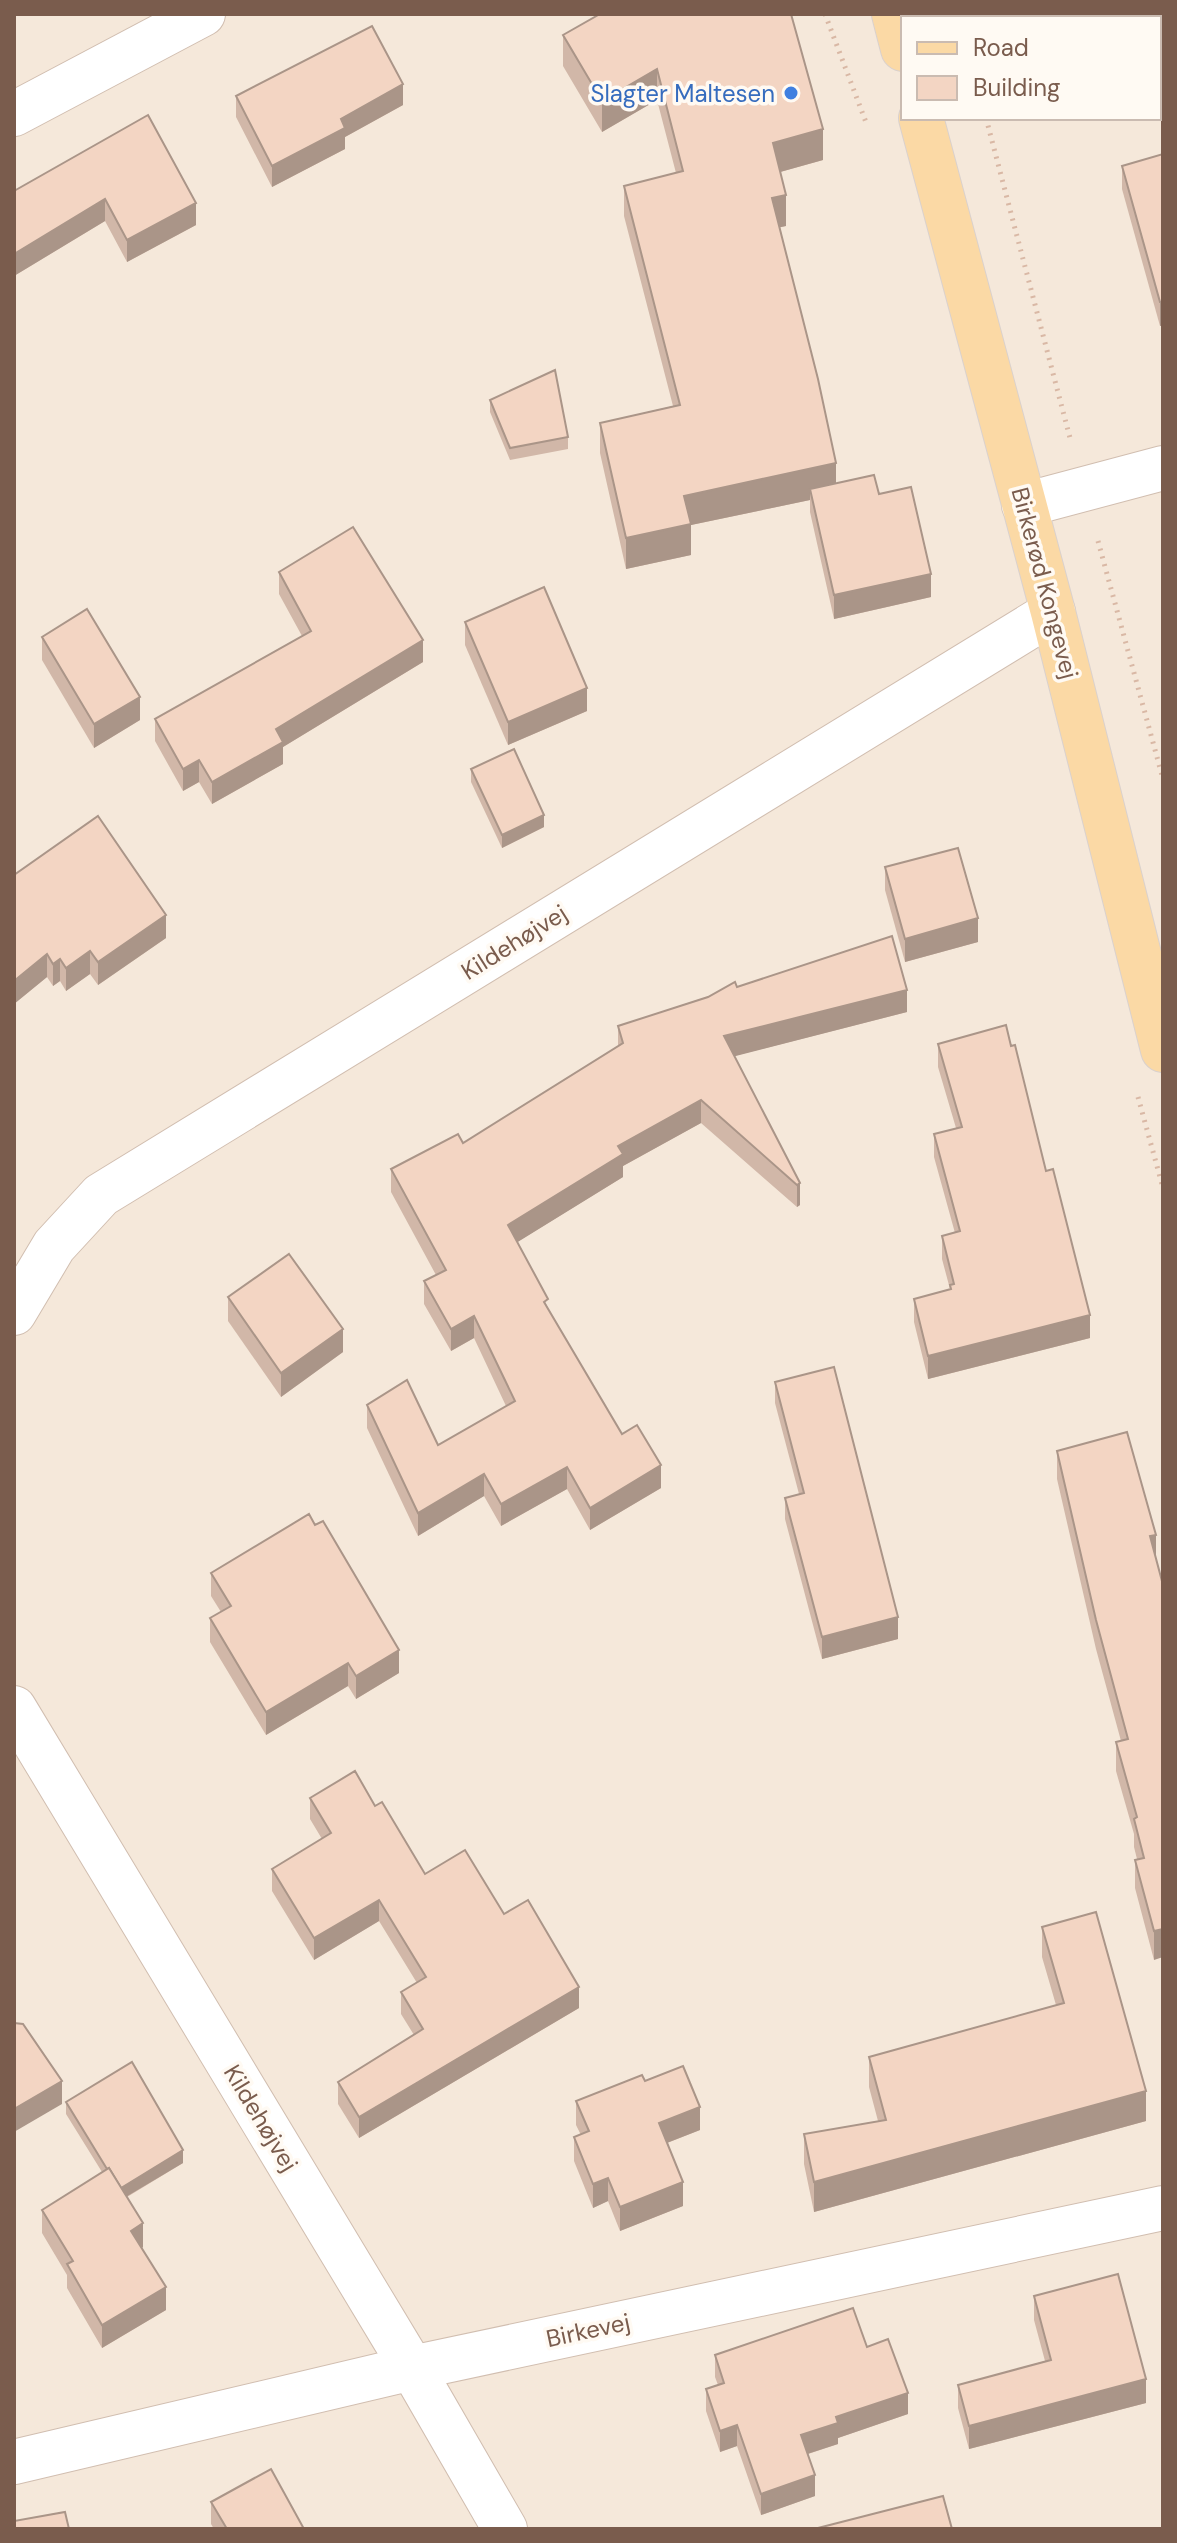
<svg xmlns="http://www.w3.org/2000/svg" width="1177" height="2543" font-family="'DM Sans',sans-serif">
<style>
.residential{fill:#f5e8da;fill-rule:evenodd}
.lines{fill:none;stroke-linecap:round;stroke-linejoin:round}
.minor-casing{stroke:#d1beb0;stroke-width:46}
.major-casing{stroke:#dad1cd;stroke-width:46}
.path{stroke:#d9b8a5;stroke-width:5;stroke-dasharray:2 6;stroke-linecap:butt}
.minor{stroke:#fff;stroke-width:44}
.major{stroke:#fbd9a5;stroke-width:44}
.wall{fill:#d1b7a8}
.shaded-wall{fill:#aa9588}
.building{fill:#f3d5c3;stroke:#aa9588;stroke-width:2}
.shop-dot{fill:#3f7fe0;stroke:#fffaf3;stroke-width:3}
.labels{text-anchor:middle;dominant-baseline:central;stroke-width:7;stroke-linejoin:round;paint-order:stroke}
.shop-label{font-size:24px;fill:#366cbe;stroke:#fffaf3;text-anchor:end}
.street-label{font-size:24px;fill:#7a5c4d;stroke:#fffaf3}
</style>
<rect width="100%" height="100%" fill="#fdf6ec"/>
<path class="residential" d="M 14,14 L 1163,14 L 1163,2529 L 14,2529 ZM 903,18 L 1159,18 L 1159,118 L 903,118 Z"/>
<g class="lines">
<defs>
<g id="minor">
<polyline points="14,114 203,14"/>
<polyline points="1024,505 1163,468"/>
<polyline points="14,1313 54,1246 101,1195 1053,612"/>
<polyline points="14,1708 412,2368 505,2529"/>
<polyline points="14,2462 412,2368 1163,2208"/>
</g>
<g id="major">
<polyline points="894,14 903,49"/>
<polyline points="921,118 1053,612 1163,1050"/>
</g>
</defs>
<use href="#minor" class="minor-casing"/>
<use href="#major" class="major-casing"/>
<g class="path">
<polyline points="825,14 867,125"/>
<polyline points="959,14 960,18"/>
<polyline points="986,118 1070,438"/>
<polyline points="1098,541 1163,779"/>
<polyline points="1138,1097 1163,1188"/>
</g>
<use href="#minor" class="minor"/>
<use href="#major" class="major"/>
</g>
<g class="wall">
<polygon points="593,14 791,14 823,160 780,172 786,226 780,227 836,483 879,494 931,597 834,619 810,512 810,500 691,525 691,555 626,569 600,453 600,423 673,406 624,216 624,186 676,173 657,100 602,132 563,66 563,35 595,17"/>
<polygon points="1092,14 1163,14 1163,48 1159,47 1159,18 1092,18"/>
<polygon points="236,96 403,105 345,137 345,149 272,187 236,117"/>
<polygon points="148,115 196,225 127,262 105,221 14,276"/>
<polygon points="1163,154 1163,325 1160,326 1122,189 1122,166"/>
<polygon points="490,400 568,437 568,449 510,460 490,412"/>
<polygon points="279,572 423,662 283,747 283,764 212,804 199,782 183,791 155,741 155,719 302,636 279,594"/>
<polygon points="465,622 587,711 508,745 465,645"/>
<polygon points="42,637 140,720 94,748 42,660"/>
<polygon points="471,769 544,827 502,848 471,782"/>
<polygon points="885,867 978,942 905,962 885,890"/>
<polygon points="14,875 166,938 98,985 90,974 66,991 60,981 53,986 47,977 14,1004"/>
<polygon points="737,987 907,1012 734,1056 800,1183 800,1205 797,1207 701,1123 623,1166 623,1177 517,1242 548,1308 622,1434 661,1488 590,1530 567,1489 501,1526 484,1496 418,1536 367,1428 367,1405 438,1445 506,1406 474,1338 451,1351 424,1304 424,1281 436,1275 391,1192 391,1169 463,1143 618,1046 618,1026"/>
<polygon points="938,1044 1090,1338 928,1379 914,1322 914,1299 950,1289 942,1259 942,1236 955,1233 934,1157 934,1134 956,1128 938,1067"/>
<polygon points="228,1297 343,1352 281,1397 228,1321"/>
<polygon points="775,1382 898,1639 822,1659 785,1519 785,1498 799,1494 775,1403"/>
<polygon points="1057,1451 1156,1535 1154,1960 1135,1888 1135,1860 1137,1859 1134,1847 1134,1834 1116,1771 1116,1742 1121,1741 1096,1649 1057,1479"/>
<polygon points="211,1573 399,1673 356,1699 348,1686 266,1735 210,1642 210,1618 221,1612 211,1596"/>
<polygon points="310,1798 375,1806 425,1874 504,1914 579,2008 359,2138 338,2104 338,2082 414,2035 401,2014 401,1992 417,1983 379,1921 314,1960 272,1891 272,1869 322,1839 310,1819"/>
<polygon points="1042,1927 1146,2121 814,2212 804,2164 804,2134 878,2121 869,2087 869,2057 1056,2005 1042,1957"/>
<polygon points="645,2081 700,2130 667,2143 683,2206 620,2231 608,2201 593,2208 574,2161 574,2137 581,2135 576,2125 576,2101"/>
<polygon points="66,2102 183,2163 127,2197 143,2247 142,2248 166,2310 102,2348 67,2288 67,2275 42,2233 42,2210 102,2172 66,2114"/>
<polygon points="1034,2296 1146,2403 969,2449 958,2408 958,2385 1045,2361 1034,2320"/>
<polygon points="867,2347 908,2414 838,2438 838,2444 808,2454 815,2496 761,2515 737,2446 720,2452 706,2411 706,2389 718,2385 715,2377 715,2355"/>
<polygon points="211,2502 304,2529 214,2529 211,2524"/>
</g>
<g class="shaded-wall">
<polygon points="657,69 657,100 602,132 602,101"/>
<polygon points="403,84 403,105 345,137 345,149 272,187 272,166 341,119"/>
<polygon points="823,129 823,160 773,174 773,143"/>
<polygon points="786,195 786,226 772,229 772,198"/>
<polygon points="105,199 105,221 14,276 14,254"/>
<polygon points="196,203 196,225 127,262 127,240"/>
<polygon points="1160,302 1163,302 1163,325 1160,326"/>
<polygon points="836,463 836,494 810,489 810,500 691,525 691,555 626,569 626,538 684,496"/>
<polygon points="931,574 931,597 834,619 834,595"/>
<polygon points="423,640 423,662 283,747 283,764 212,804 212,782 276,729"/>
<polygon points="587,688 587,711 508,745 508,722"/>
<polygon points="140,697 140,720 94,748 94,724"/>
<polygon points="199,760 199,782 183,791 183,769"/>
<polygon points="544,815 544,827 502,848 502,835"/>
<polygon points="166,915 166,938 98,985 98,962"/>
<polygon points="978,918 978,942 905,962 905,939"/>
<polygon points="90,951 90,974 66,991 66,968"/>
<polygon points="47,954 47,977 14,1004 14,981"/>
<polygon points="60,959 60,981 53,986 53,964"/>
<polygon points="907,990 907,1012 724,1059 724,1036"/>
<polygon points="701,1100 701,1123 623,1166 623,1177 508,1248 508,1225 618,1146"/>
<polygon points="800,1183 800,1205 797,1207 797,1185"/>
<polygon points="1090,1315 1090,1338 928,1379 928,1356"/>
<polygon points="474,1316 474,1338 451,1351 451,1329"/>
<polygon points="343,1329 343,1352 281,1397 281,1373"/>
<polygon points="661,1465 661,1488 590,1530 590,1508"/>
<polygon points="567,1467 567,1489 501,1526 501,1504"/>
<polygon points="484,1474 484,1496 418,1536 418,1513"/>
<polygon points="1156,1535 1156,1563 1150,1536"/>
<polygon points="898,1617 898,1639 822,1659 822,1637"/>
<polygon points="399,1650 399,1673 356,1699 356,1676"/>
<polygon points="348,1663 348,1686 266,1735 266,1712"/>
<polygon points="379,1900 379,1921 314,1960 314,1938"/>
<polygon points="1163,1929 1163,1957 1154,1960 1154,1931"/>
<polygon points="579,1987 579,2008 359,2138 359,2117"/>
<polygon points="62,2081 62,2104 14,2132 14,2109"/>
<polygon points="1146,2091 1146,2121 814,2212 814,2182"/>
<polygon points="700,2107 700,2130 659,2146 659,2123"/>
<polygon points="183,2150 183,2163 119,2201 119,2189"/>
<polygon points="608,2178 608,2201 593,2208 593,2184"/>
<polygon points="683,2182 683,2206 620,2231 620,2207"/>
<polygon points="143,2223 143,2247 131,2254 131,2231"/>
<polygon points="166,2287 166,2310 102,2348 102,2325"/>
<polygon points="1146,2379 1146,2403 969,2449 969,2426"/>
<polygon points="908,2393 908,2414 838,2438 838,2444 801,2456 801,2435 836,2417"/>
<polygon points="737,2425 737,2446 720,2452 720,2431"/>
<polygon points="815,2475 815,2496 761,2515 761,2494"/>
</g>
<g class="building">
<polygon points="600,14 791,14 823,129 773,143 786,195 772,198 818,379 836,463 684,496 691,524 626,538 600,423 680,405 624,186 683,171 657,69 602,101 563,35"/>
<polygon points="1092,14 1163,14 1163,25 1159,24 1159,18 1107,18 1092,16"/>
<polygon points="372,26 403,84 341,119 345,128 272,166 236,96"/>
<polygon points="148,115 196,203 127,240 105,199 14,254 14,191"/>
<polygon points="1163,154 1163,302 1160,302 1122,166"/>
<polygon points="555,370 568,437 510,448 490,400"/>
<polygon points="874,475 879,494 911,487 931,574 834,595 810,489"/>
<polygon points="353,527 423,640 276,729 283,742 212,782 199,760 183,769 155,719 311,631 279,572"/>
<polygon points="544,587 587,688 508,722 465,622"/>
<polygon points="87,609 140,697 94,724 42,637"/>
<polygon points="514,749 544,815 502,835 471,769"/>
<polygon points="98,816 166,915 98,962 90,951 66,968 60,959 53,964 47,954 14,981 14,875"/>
<polygon points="958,848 978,918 905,939 885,867"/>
<polygon points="892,936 907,990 724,1036 800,1183 797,1185 701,1100 618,1146 623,1154 508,1225 548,1299 544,1302 622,1434 637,1425 661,1465 590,1508 567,1467 501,1504 484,1474 418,1513 367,1405 407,1380 438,1445 515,1401 474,1316 451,1329 424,1281 446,1270 391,1169 458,1134 463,1143 623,1043 618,1026 708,997 735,982 737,987"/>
<polygon points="1006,1025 1011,1046 1015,1045 1046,1171 1053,1169 1090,1315 928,1356 914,1299 951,1289 950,1285 954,1284 942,1236 960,1231 934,1134 962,1127 938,1044"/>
<polygon points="289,1254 343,1329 281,1373 228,1297"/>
<polygon points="834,1367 898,1617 822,1637 785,1498 804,1493 775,1382"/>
<polygon points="1127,1432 1156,1535 1150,1536 1163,1585 1163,1929 1154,1931 1135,1860 1144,1858 1134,1819 1137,1817 1116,1742 1128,1739 1096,1620 1057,1451"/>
<polygon points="309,1514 315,1525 323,1521 399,1650 356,1676 348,1663 266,1712 210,1618 231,1606 211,1573"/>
<polygon points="355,1771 375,1806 382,1802 425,1874 465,1850 504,1914 528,1900 579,1987 359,2117 338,2082 423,2029 401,1992 426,1977 379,1900 314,1938 272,1869 331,1833 310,1798"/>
<polygon points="1096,1912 1146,2091 814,2182 804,2134 886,2120 869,2057 1064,2003 1042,1927"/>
<polygon points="14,2023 23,2024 62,2081 14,2109"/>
<polygon points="132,2062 183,2150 121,2188 109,2168 107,2169 66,2102"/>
<polygon points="683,2066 700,2107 659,2123 683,2182 620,2207 608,2178 593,2184 574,2137 589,2131 576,2101 642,2075 645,2081"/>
<polygon points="109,2168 143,2223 131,2231 166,2287 102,2325 67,2264 73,2261 42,2210"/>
<polygon points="1118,2274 1146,2379 969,2426 958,2385 1051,2360 1034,2296"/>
<polygon points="853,2308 867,2347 888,2339 908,2393 836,2417 838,2423 801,2435 815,2475 761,2494 737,2425 720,2431 706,2389 724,2383 715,2355"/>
<polygon points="271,2469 304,2529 227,2529 211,2502"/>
<polygon points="943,2496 952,2529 814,2529"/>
<polygon points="65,2512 69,2529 14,2529 14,2521"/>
</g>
<circle class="shop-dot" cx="791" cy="93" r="8"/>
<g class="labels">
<g class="shop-label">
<text x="775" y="93">Slagter Maltesen</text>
</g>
<g class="street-label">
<text transform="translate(1045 583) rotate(75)">Birkerød Kongevej</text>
<text transform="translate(514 942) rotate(-32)">Kildehøjvej</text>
<text transform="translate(261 2118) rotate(59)">Kildehøjvej</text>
<text transform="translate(588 2330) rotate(-12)">Birkevej</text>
</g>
</g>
<rect width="1177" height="2543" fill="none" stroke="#7a5c4d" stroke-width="32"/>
<rect x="901" y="16" width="260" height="104" fill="#fffaf3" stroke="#cabbb1" stroke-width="2"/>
<rect x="917" y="42" width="40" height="12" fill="#fbd9a5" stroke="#cabbb1" stroke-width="2"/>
<text x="973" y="56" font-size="24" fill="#7a5c4d">Road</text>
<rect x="917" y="76" width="40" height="24" fill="#f3d5c3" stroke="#cabbb1" stroke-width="2"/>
<text x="973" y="96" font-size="24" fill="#7a5c4d">Building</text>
</svg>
